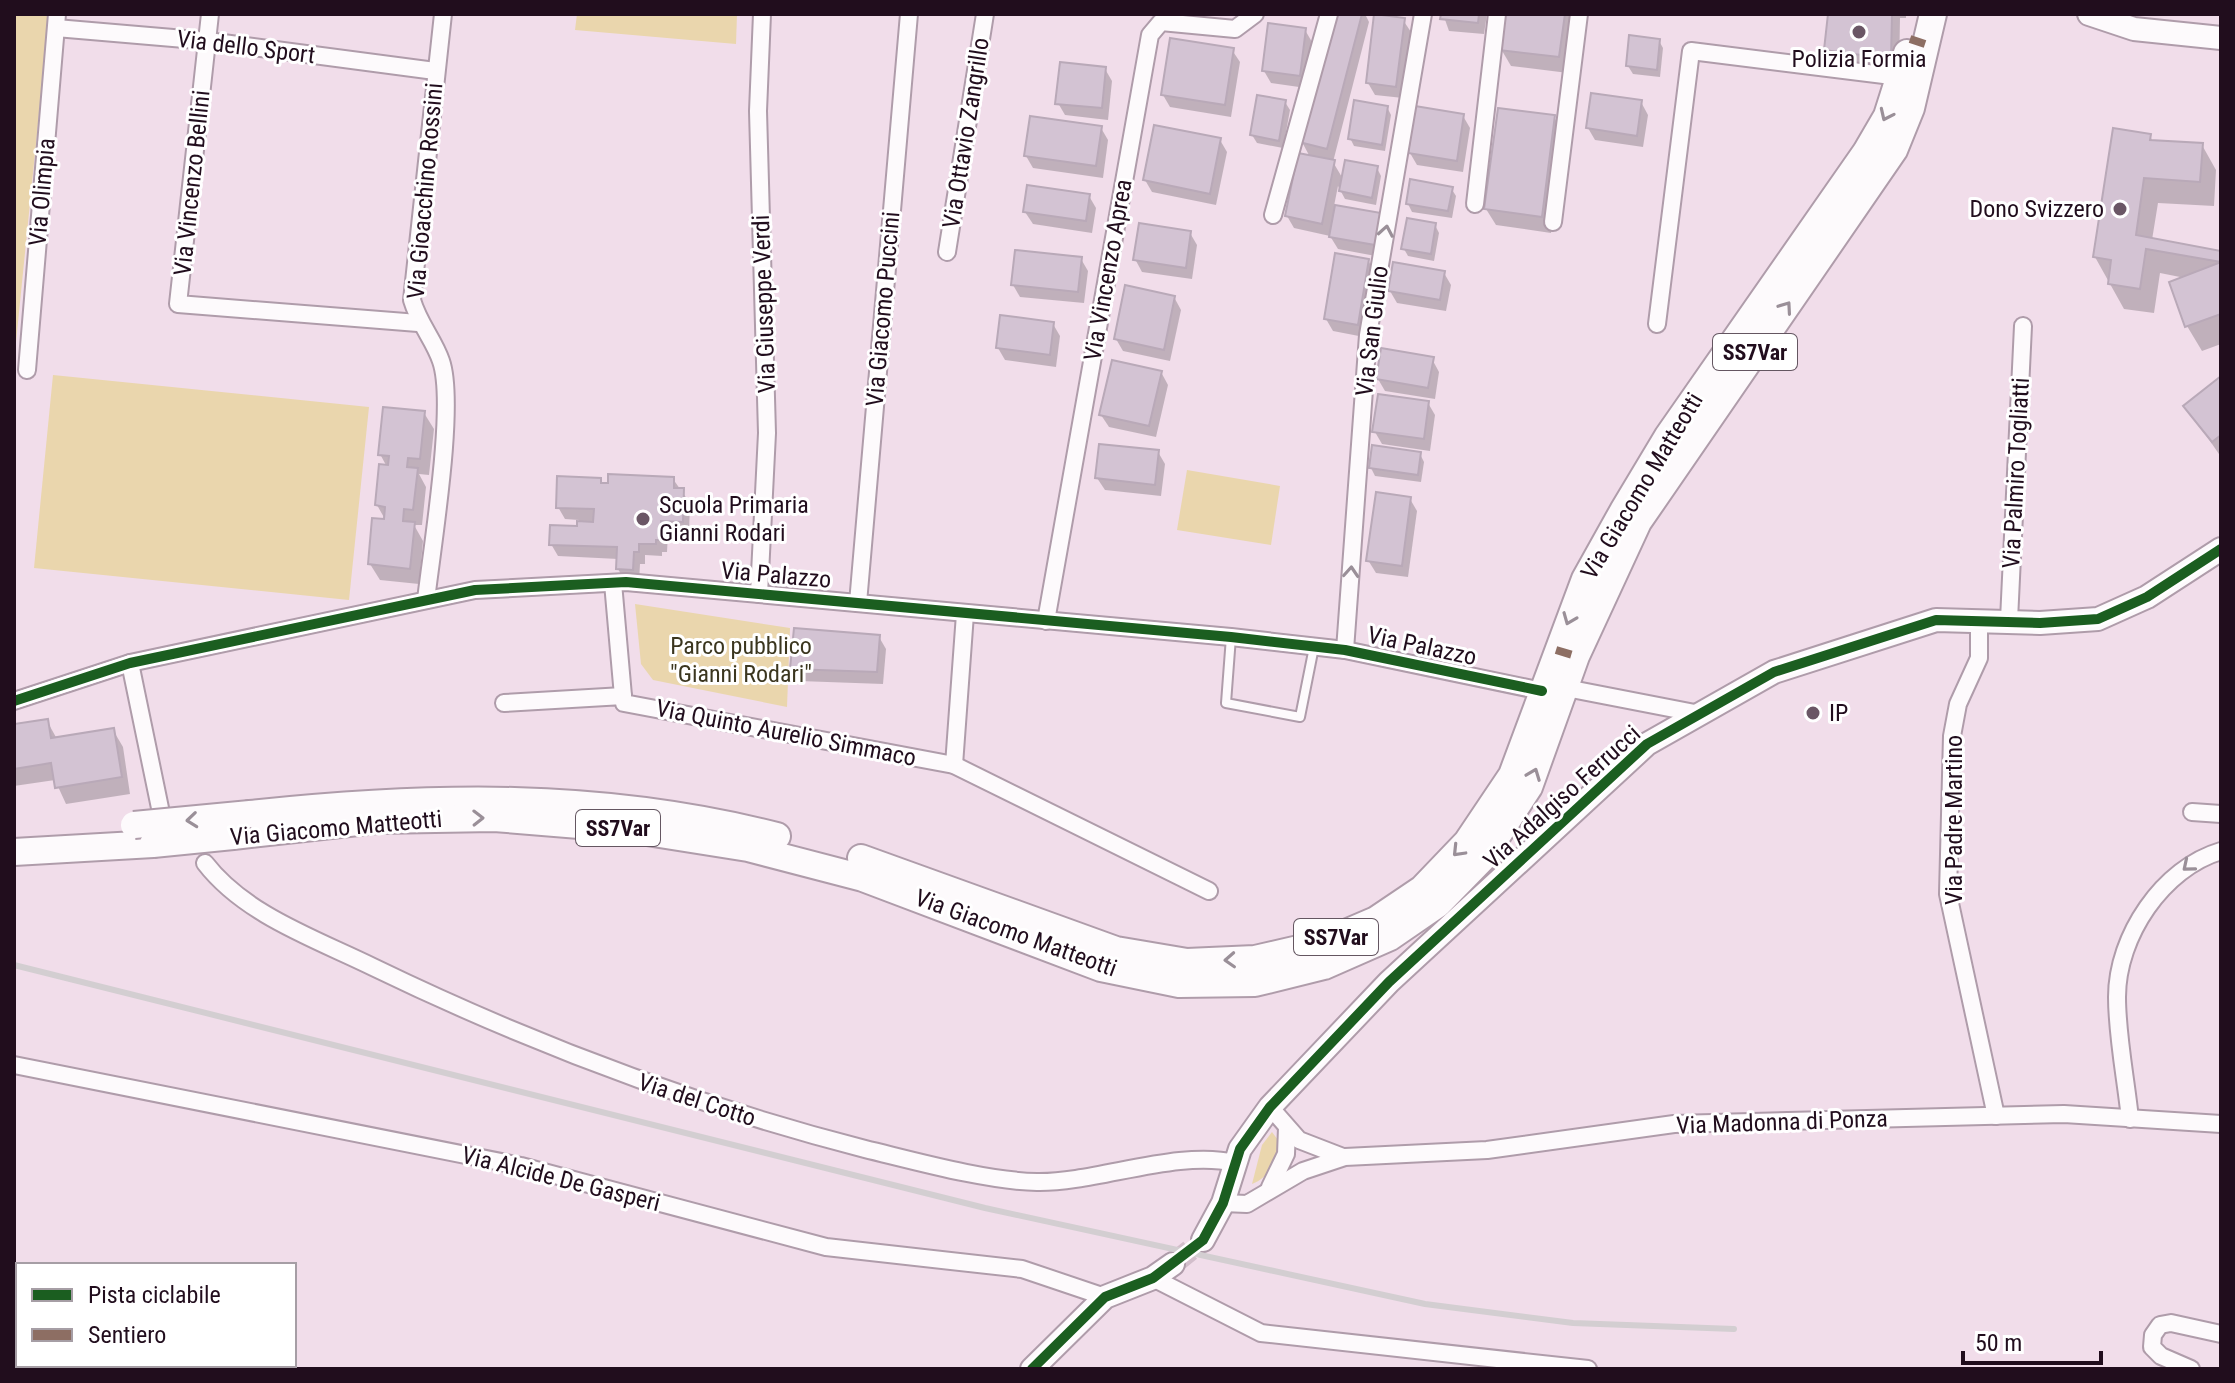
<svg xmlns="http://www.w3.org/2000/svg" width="2235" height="1383" font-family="'Roboto Condensed',sans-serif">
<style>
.green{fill:#ead6ad}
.shadow{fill:#0003}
.building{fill:#d3c3d3;stroke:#b9a9b8;stroke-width:2}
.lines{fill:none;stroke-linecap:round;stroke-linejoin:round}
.secondary-tunnel{stroke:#d2becb;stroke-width:22;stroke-dasharray:22 11;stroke-linecap:butt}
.lane-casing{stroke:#af9caa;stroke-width:12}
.street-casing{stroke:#af9caa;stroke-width:20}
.secondary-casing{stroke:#af9caa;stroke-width:26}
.primary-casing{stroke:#af9caa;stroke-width:30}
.lane{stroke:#fdfafc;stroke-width:8}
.street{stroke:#fdfafc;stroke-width:16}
.secondary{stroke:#fdfafc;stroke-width:22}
.primary{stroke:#fdfafc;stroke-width:26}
.rail{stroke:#d3ced1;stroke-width:6}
.primary-bridge-casing{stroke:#af9caa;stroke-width:30;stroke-linecap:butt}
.primary-bridge{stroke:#fdfafc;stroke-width:26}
.quiet{stroke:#8d6e63;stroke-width:8;stroke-dasharray:16 8;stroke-linecap:butt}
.cycleway-casing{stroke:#fff;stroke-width:15}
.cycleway{stroke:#1b5e20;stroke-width:10}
.oneway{stroke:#9a8f98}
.poi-dot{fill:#6a5665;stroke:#fff;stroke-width:3}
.labels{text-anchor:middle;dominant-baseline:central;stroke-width:6;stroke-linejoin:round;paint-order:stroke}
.shield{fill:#fff;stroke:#645661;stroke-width:2}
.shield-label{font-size:22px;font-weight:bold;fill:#210d1d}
.street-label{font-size:24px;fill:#210d1d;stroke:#fff}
.poi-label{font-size:24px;fill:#210d1d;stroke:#fff;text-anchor:start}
.park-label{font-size:24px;fill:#3b361f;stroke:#fff}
</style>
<rect width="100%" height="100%" fill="#f1ddea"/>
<g class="green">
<polygon points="14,14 49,14 14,362"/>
<polygon points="577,14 737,14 736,44 575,30"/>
<polygon points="53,375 369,407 349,600 34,568"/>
<polygon points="1187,470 1280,486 1271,545 1177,530"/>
<polygon points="635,604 790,628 787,707 653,680 641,664"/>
<path d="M 1272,1132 L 1278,1140 C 1279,1159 1270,1177 1252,1184 L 1262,1145 Z"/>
</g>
<g class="shadow">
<polygon points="1335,14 1365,14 1369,22 1333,162 1343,179 1377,168 1381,176 1376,205 1345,199 1338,186 1334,206 1379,215 1381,257 1338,249 1330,236 1294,228 1287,216 1310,157 1302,142"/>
<polygon points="1443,14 1487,14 1484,34 1449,31"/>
<polygon points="1506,14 1576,14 1568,73 1511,66 1501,49"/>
<polygon points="1829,14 1906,14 1906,18 1900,18 1899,75 1836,67 1826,50"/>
<polygon points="1403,20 1411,32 1403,98 1375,95 1368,83"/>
<polygon points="1305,30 1312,42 1306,88 1271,83 1264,71"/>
<polygon points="1659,41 1663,48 1660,77 1633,74 1628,66"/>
<polygon points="1232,50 1240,62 1231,117 1170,107 1163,95"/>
<polygon points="1105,69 1112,81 1108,120 1065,115 1058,103"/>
<polygon points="1285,102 1290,110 1283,148 1257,143 1252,135"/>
<polygon points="1641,102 1648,115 1643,147 1595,140 1588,128"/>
<polygon points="1387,107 1391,115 1385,151 1354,146 1350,138"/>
<polygon points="1463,116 1470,128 1463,172 1417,165 1410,153"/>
<polygon points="1554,117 1564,134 1551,233 1496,225 1486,209"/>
<polygon points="1101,128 1108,140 1103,178 1033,168 1026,156"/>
<polygon points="2150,136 2153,142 2202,145 2216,170 2214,206 2158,203 2152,240 2221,253 2221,344 2202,351 2187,326 2185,278 2160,273 2154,313 2124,309 2095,257"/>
<polygon points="1220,140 1227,152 1216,205 1152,192 1145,180"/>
<polygon points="1451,188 1456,196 1452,218 1412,212 1408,204"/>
<polygon points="1089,196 1096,208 1092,233 1033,224 1025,212"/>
<polygon points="1435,225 1439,233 1434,261 1408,256 1404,249"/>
<polygon points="1190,233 1197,245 1192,279 1142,272 1135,259"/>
<polygon points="1081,259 1088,271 1084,303 1020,297 1013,285"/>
<polygon points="1368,260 1375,273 1364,337 1333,331 1326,319"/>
<polygon points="1444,273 1451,285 1446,311 1397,303 1390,291"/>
<polygon points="1174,297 1181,310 1170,361 1123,351 1116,339"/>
<polygon points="1053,324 1060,336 1056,367 1005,360 998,348"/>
<polygon points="1432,359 1439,372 1435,399 1385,391 1378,379"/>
<polygon points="1161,372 1168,385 1156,437 1109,427 1101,415"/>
<polygon points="2221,378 2221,457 2186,406"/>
<polygon points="1428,403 1435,415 1430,451 1382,444 1375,432"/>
<polygon points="424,413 434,429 429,475 419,474 426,487 422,525 414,525 423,541 419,584 380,580 370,564 386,521 377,505 387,467 380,454"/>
<polygon points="1158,452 1165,464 1161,496 1105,490 1097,478"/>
<polygon points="1420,454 1424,462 1421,482 1375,476 1371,468"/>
<polygon points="673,479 690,503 689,534 668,533 667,552 662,552 662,556 645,555 645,564 640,564 639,582 625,581 618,569 618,559 558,556 551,544 579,528 579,520 565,519 558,507 600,480 603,485"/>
<polygon points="1410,499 1417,511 1408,577 1376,573 1368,560"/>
<polygon points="879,637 886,649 883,684 799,681 792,669"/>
<polygon points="47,721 57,739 113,730 123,747 130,794 66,804 55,780 14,786 14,726"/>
</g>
<g class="building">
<polygon points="1333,14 1362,14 1327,149 1299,142"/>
<polygon points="1374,14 1405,18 1396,87 1366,83"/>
<polygon points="1441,14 1479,14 1478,23 1440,19"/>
<polygon points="1504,14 1565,14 1559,57 1499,50"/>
<polygon points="1828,14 1892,14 1891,59 1824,50"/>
<polygon points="1268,23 1306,28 1300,76 1262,71"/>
<polygon points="1629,35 1660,39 1657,70 1626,66"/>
<polygon points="1170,38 1234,48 1225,105 1161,95"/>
<polygon points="1060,62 1106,67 1102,108 1055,104"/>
<polygon points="1591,93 1642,100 1637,136 1586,128"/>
<polygon points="1257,95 1286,100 1279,141 1250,135"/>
<polygon points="1354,100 1388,106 1382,145 1348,139"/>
<polygon points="1415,106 1464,114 1457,161 1408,153"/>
<polygon points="1498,108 1555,115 1542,217 1484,209"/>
<polygon points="1030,116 1102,126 1096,166 1024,156"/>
<polygon points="1154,125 1221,138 1210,194 1143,180"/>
<polygon points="2113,128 2151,134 2150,140 2203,143 2200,182 2144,178 2136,235 2221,251 2221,262 2146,249 2140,289 2108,284 2111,260 2093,257"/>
<polygon points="1298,153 1335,160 1322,224 1285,216"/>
<polygon points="1345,160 1378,166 1372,198 1339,191"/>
<polygon points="1410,179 1453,187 1448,211 1406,204"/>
<polygon points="1027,185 1090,194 1086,221 1023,212"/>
<polygon points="1335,205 1381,213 1375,245 1329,237"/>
<polygon points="1407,218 1436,223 1431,254 1401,249"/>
<polygon points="1139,223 1191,231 1186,268 1133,260"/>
<polygon points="1015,250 1082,257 1078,292 1011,285"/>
<polygon points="1335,253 1369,259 1358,325 1324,319"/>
<polygon points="1393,262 1445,271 1440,300 1388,291"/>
<polygon points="2221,262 2221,314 2185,327 2169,282"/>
<polygon points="1125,285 1175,296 1164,350 1114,339"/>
<polygon points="1000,315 1054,322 1050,355 996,348"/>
<polygon points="1381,348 1434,357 1428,388 1376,379"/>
<polygon points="1112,360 1162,371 1149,426 1099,415"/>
<polygon points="2221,376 2221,435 2212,442 2183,406"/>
<polygon points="1378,394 1429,401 1424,439 1372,432"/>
<polygon points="383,407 425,411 420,459 408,458 407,467 418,468 413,510 404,509 403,521 415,522 410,569 368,564 372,518 384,519 385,507 375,505 379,464 388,465 389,456 378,455"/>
<polygon points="1099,444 1159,450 1155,485 1095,478"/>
<polygon points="1372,445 1421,452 1418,475 1369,468"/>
<polygon points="608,474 674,477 674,488 684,488 683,522 661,521 661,540 656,540 656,544 639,544 639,552 634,552 633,570 616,569 617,547 549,545 550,525 577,526 577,521 593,522 594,509 556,508 557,476 601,478 601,483 608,483"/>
<polygon points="1376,492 1411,497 1402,566 1366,561"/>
<polygon points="794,628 880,635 877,672 790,669"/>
<polygon points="48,719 51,738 114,728 122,777 55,788 51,763 14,769 14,724"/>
</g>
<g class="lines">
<polyline class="secondary-tunnel" points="1173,1264 1203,1240"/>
<defs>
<polyline id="lane" points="1231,637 1226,703 1300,717 1314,647"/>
<g id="street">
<polyline points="210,14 178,304 418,323"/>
<polyline points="56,28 208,41 435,71"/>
<polyline points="1475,204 1497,14"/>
<polyline points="1273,215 1329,14"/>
<polyline points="1553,222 1579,14"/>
<polyline points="947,252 985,14"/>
<polyline points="1657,324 1691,51 1900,77"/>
<polyline points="27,370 57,14"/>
<polyline points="613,583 623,696"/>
<polyline points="759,594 767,433 758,111 762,14"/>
<path d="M 426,600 C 432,547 456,404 441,361 C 434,340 419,324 412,300 L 443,14"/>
<polyline points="858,603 909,14"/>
<polyline points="1979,620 1979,658 1958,704 1952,736 1948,894 1996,1116"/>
<polyline points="2009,620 2023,326"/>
<polyline points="1046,621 1150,35 1161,22 1235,29 1255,14"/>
<polyline points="1345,650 1368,335 1423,14"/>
<polyline points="130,663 160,808"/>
<polyline points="1566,688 1700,714"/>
<polyline points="14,701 130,663 475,590 626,582 1231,637 1345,650 1542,691"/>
<polyline points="504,703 623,696 624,703 954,765 1209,891"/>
<polyline points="954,765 965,614"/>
<polyline points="2192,812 2221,814"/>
<path d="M 205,863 C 245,915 316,939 373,967 C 532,1044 694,1105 865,1149 C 915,1161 986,1181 1037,1182 C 1096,1183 1178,1149 1235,1163"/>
<polyline points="14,1065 521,1166 826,1247 1022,1269 1105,1297"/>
<polyline points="1270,1107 1299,1140 1343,1157"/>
<path d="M 2130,1119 C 2126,1079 2117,1037 2117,997 C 2117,936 2163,868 2221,851"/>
<polyline points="1270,1187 1286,1154 1287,1128"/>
<polyline points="1223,1203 1247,1204 1303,1171 1345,1157 1487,1150 1674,1124 2064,1114 2221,1124"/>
<polyline points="1153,1278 1261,1333 1588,1369"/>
<polyline points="2191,1369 2161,1356 2152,1347 2153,1335 2160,1325 2171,1323 2221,1334"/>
</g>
<g id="secondary">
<polyline points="2089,14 2134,29 2221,38"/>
<polyline points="1203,1240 1223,1203 1240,1149 1270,1107 1389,982 1647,744 1774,672 1936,620 2040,623 2098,619 2147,597 2221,549"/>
<polyline points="1032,1369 1105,1297 1153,1278 1173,1264"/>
</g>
<g id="primary">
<path d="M 250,814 C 430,795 599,791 777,836"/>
<polyline points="233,836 376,820 494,818 628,829 748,848 863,878 1101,968 1179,984 1255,983 1324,966 1390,937 1438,904 1482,859 1529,787 1576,656 1638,522 1894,150 1911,108 1933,14"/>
<polyline points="14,852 153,844"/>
<polyline points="861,858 1116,950 1187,962 1255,959 1320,944 1376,920 1422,889 1467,842 1512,775 1585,579 1623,511 1668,436 1866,152 1887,116 1907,53"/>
</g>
</defs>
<use href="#lane" class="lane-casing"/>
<use href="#street" class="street-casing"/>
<use href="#secondary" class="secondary-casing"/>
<use href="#primary" class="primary-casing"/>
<use href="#lane" class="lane"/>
<use href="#street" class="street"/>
<use href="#secondary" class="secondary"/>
<use href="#primary" class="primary"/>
<polyline class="rail" points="14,965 985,1208 1425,1304 1573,1323 1734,1329"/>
<defs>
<g id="primary-bridge">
<polyline points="134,825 250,814"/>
<polyline points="153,844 233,836"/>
</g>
</defs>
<use href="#primary-bridge" class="primary-bridge-casing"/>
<use href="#primary-bridge" class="primary-bridge"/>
<g class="quiet">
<polyline points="1910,39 1925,44"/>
<polyline points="1556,650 1576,656"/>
</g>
<defs>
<g id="cycleway">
<polyline points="14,701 130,663 475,590 626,582 1231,637 1345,650 1542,691"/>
<polyline points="1032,1369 1105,1297 1153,1278 1203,1240 1223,1203 1240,1149 1270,1107 1389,982 1647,744 1774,672 1936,620 2040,623 2098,619 2147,597 2221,549"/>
</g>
</defs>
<use href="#cycleway" class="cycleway-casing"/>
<use href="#cycleway" class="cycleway"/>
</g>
<defs><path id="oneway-chevron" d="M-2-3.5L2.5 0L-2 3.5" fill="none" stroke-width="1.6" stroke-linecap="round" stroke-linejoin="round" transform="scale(2)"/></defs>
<g class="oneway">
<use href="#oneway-chevron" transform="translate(1886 115) rotate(115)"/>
<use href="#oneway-chevron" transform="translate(1386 231) rotate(-80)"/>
<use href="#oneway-chevron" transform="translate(1786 307) rotate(-55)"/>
<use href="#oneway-chevron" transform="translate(1351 572) rotate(-86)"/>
<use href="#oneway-chevron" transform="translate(1569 619) rotate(112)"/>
<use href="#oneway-chevron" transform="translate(1534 774) rotate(-69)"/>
<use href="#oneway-chevron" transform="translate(478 818) rotate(-1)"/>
<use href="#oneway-chevron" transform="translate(192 820) rotate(174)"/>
<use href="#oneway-chevron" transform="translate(1458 851) rotate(134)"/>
<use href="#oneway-chevron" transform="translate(2188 866) rotate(140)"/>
<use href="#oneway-chevron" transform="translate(1230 960) rotate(177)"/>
</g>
<g class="poi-dot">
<circle cx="1859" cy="32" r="8"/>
<circle cx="2120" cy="209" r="8"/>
<circle cx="643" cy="519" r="8"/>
<circle cx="1813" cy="713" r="8"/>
</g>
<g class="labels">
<g class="shield">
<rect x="1713" y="334" width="84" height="36" rx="6"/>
<rect x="576" y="810" width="84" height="36" rx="6"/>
<rect x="1294" y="919" width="84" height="36" rx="6"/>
</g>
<g class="shield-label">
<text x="1755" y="352">SS7Var</text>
<text x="618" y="828">SS7Var</text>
<text x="1336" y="937">SS7Var</text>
</g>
<g class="street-label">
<text transform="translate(246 47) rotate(7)">Via dello Sport</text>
<text transform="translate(966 133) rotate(-81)">Via Ottavio Zangrillo</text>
<text transform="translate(192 183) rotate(-84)">Via Vincenzo Bellini</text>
<text transform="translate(425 191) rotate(-85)">Via Gioacchino Rossini</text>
<text transform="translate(42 192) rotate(-85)">Via Olimpia</text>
<text transform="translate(1108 270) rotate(-80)">Via Vincenzo Aprea</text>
<text transform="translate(764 304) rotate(-92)">Via Giuseppe Verdi</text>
<text transform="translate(883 309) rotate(-85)">Via Giacomo Puccini</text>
<text transform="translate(1372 331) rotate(-83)">Via San Giulio</text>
<text transform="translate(2016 473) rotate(-87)">Via Palmiro Togliatti</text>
<text transform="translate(1642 486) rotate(-59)">Via Giacomo Matteotti</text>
<text transform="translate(776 575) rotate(5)">Via Palazzo</text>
<text transform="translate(1422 646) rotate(12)">Via Palazzo</text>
<text transform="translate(786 733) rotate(11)">Via Quinto Aurelio Simmaco</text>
<text transform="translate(1562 797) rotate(-42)">Via Adalgiso Ferrucci</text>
<text transform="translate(1954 820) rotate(-90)">Via Padre Martino</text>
<text transform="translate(336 828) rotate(-5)">Via Giacomo Matteotti</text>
<text transform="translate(1016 933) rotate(20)">Via Giacomo Matteotti</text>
<text transform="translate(697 1100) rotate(18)">Via del Cotto</text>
<text transform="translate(1782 1122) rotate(-2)">Via Madonna di Ponza</text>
<text transform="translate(561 1179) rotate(14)">Via Alcide De Gasperi</text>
</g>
<g class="poi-label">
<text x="1859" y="59" text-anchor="middle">Polizia Formia</text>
<text x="2104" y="209" text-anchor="end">Dono Svizzero</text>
<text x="659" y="505">Scuola Primaria<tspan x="659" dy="28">Gianni Rodari</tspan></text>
<text x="1829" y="713">IP</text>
</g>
<g class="park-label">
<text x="741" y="646">Parco pubblico<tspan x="741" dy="28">"Gianni Rodari"</tspan></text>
</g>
</g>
<rect width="2235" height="1383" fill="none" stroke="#210d1d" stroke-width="32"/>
<rect x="16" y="1263" width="280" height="104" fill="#ffffff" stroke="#a69ea5" stroke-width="2"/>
<rect x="32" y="1289" width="40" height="12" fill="#1b5e20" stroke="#a69ea5" stroke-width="2"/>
<text x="88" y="1303" font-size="24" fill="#210d1d">Pista ciclabile</text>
<rect x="32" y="1329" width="40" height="12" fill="#8d6e63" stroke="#a69ea5" stroke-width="2"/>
<text x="88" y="1343" font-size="24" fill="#210d1d">Sentiero</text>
<path d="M1963 1351v12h138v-12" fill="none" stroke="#210d1d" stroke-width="4"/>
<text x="1975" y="1351" font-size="24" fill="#210d1d" stroke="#ffffff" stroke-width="6" paint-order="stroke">50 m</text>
</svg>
